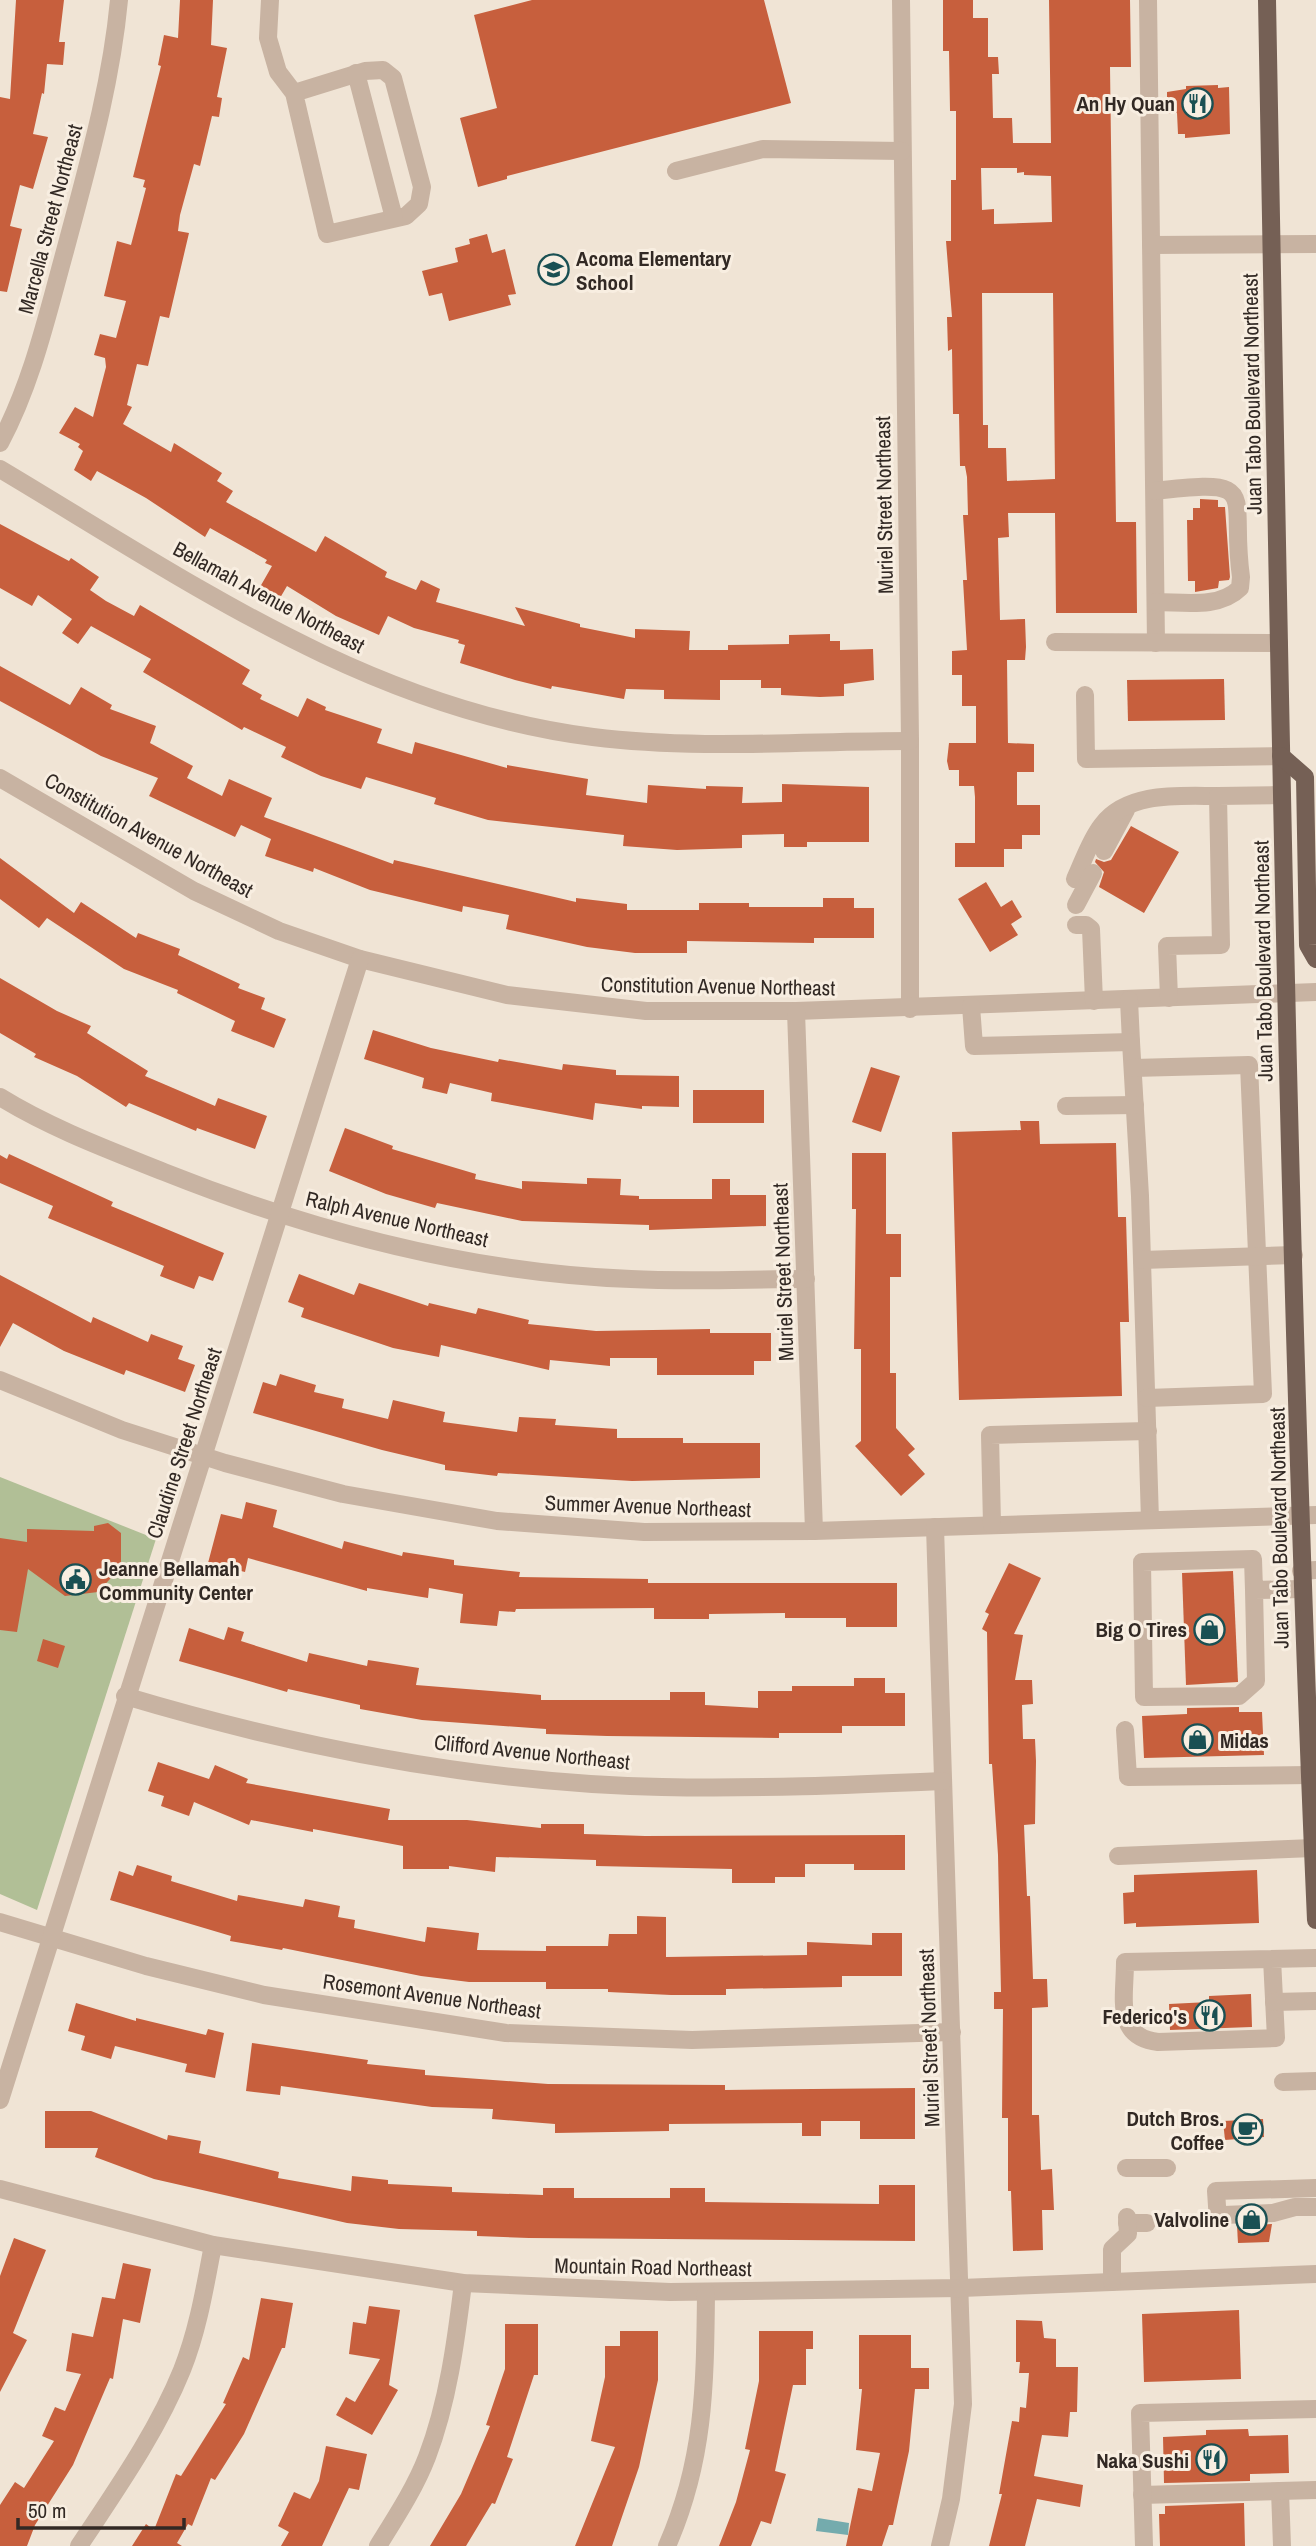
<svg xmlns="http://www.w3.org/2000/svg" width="1316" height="2546" font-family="'Archivo Narrow',sans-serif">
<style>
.green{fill:#b1bf96}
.water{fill:#74abad}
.building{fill:#c75f3d;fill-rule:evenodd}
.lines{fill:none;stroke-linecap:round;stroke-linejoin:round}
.minor{stroke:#c8b3a2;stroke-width:18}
.major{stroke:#756055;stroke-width:18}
.labels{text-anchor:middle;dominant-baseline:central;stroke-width:6;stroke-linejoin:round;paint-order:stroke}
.poi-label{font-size:21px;font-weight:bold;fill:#322924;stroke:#f8eee1;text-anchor:end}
.street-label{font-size:21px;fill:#322924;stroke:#f8eee1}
</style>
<rect width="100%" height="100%" fill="#f0e4d5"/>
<polygon class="green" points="0,1477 156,1539 37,1910 0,1894"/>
<polygon class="water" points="818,2518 849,2523 848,2535 816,2531"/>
<g class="building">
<polygon points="16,0 64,0 59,42 65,42 63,65 47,64 44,94 42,93 33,134 48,137 33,189 20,185 10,226 22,229 7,292 0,291 0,97 10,99"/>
<polygon points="180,0 213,0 211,45 227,48 217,97 222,98 219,117 212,116 200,166 194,164 180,215 178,231 189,233 169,318 160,316 148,366 137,364 127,405 132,407 123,424 171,452 174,443 222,473 217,481 233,491 226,502 316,552 325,536 387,572 385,577 416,590 421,580 440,589 436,602 525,626 515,607 580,624 580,627 635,638 635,629 690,631 689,650 728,650 728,645 789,644 789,635 830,634 830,641 840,641 840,650 873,649 874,680 844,684 844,696 820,697 781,695 781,688 761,688 761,680 720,680 720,700 664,699 664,690 626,689 624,699 552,686 551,689 515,680 460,663 465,645 458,643 459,640 414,628 388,616 379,635 336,616 287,586 280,598 260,587 272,566 265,563 267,560 210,528 205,537 146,498 97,471 91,481 74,470 83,451 78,447 80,444 59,433 75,407 93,417 106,367 105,358 94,355 100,334 116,338 126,301 104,296 117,241 131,245 146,188 143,187 145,180 133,177 161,66 158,65 164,35 178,38"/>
<polygon points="532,0 764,0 791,103 507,176 507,179 478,187 460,118 497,108 474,15"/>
<path d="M 943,0 L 973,0 L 973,18 L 988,18 L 988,57 L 998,57 L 999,74 L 992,74 L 993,118 L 1012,118 L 1013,143 L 1051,143 L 1049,0 L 1130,0 L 1131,67 L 1110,67 L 1116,522 L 1136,522 L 1137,613 L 1056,613 L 1055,513 L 1008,513 L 1009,537 L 998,538 L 1000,620 L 1025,619 L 1026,647 L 1025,660 L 1007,660 L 1008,743 L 1034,744 L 1034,772 L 1017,772 L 1017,805 L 1040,805 L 1040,835 L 1022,835 L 1022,849 L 1004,849 L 1004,867 L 955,867 L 955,843 L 975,843 L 975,797 L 974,786 L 959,786 L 959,770 L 949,770 L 947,761 L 949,743 L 976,743 L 976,706 L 962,706 L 962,675 L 952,675 L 952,651 L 967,650 L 963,580 L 967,580 L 963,515 L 968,515 L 967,477 L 965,466 L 960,466 L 959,414 L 953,414 L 952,349 L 948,351 L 947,317 L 952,317 L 946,241 L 951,241 L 951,180 L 956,180 L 956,111 L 950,111 L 949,51 L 943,51 ZM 981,168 L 1017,168 L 1017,173 L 1024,172 L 1024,175 L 1051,176 L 1052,222 L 994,224 L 994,209 L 982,210 ZM 982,293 L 1053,293 L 1055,479 L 1007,481 L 1006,448 L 988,448 L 988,425 L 983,425 Z"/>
<polygon points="1218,85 1218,88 1229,87 1230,134 1185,138 1185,134 1178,134 1177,113 1167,114 1167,92 1186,89 1186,86"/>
<polygon points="487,234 492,253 505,249 516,294 508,295 511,305 449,321 442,293 429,296 422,271 458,262 455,248 470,244 469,239"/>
<polygon points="1200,499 1218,500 1218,507 1225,507 1230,577 1229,580 1219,581 1218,588 1195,592 1195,581 1188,581 1187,520 1193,520 1193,508 1200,508"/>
<polygon points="0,524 69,561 71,558 99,577 90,590 106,601 134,616 140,605 250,670 242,684 262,695 260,699 298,717 307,698 326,707 325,710 382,729 377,743 412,754 415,742 507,768 507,765 588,779 586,795 647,803 648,785 706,789 706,786 743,787 742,803 782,802 782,784 869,787 869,842 807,842 807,847 784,847 784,834 742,835 742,848 677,850 623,846 624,835 488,820 434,804 436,798 366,777 361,789 321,776 281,757 286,747 244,727 242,730 143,672 151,659 91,626 78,644 62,633 72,619 38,595 32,606 0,588"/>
<polygon points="0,666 70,705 81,687 112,705 110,709 156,726 150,743 193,766 187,778 222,796 229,779 272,798 264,817 393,864 394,860 576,902 576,898 627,904 627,910 699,910 699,903 749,903 749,907 823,907 823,898 854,898 854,908 874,908 874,938 814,938 814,943 687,941 687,953 635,953 587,947 506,929 509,915 463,906 462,912 370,890 314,868 313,872 265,856 271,839 241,825 235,837 149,796 158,778 101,756 0,701"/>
<polygon points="1224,679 1225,720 1128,721 1127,680"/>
<polygon points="1131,826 1179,852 1144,913 1099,887 1104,872 1095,862 1096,859 1104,862 1111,860"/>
<polygon points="0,858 74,913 81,902 136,938 138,933 180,949 178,955 240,984 238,988 265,998 261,1009 286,1019 274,1048 231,1031 235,1021 177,993 178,990 124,969 47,918 39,928 0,899"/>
<polygon points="986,882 1001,907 1012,900 1022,917 1011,924 1018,935 990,952 958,899"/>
<polygon points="0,978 57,1011 91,1026 87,1033 148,1071 145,1076 215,1106 218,1098 267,1116 255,1149 197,1128 196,1131 129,1103 126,1107 77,1076 34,1057 36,1054 0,1033"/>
<polygon points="373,1030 431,1048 498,1062 499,1059 562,1070 563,1064 616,1070 616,1075 679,1076 679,1107 642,1106 642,1109 595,1103 593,1120 491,1101 492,1093 450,1083 447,1094 422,1088 424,1078 364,1059"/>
<polygon points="871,1067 900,1076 881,1132 852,1122"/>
<rect x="693" y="1090" width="71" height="33"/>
<polygon points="1020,1121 1039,1121 1040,1144 1116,1143 1118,1217 1126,1217 1129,1322 1120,1322 1122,1396 959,1400 952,1132 1021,1130"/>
<polygon points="345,1128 393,1146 392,1149 476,1174 475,1179 522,1189 522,1181 587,1184 587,1178 621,1179 620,1195 639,1196 639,1199 712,1199 712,1179 730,1179 730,1195 766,1195 766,1226 649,1230 649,1225 522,1221 437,1203 435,1208 386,1194 329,1171"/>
<polygon points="852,1153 886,1153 886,1234 901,1234 901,1277 890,1277 890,1373 896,1373 896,1428 915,1449 908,1455 925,1474 901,1496 855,1446 861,1441 861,1349 854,1349 856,1209 852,1209"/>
<polygon points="9,1154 113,1202 111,1206 224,1253 213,1281 199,1276 194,1289 160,1276 164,1266 48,1218 53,1206 0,1183 0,1155 7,1159"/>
<polygon points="299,1274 354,1295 359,1283 428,1306 429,1303 476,1314 478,1308 529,1320 528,1324 596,1331 710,1329 710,1333 771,1333 771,1361 754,1361 754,1375 657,1375 657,1358 610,1358 610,1366 550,1360 549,1370 441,1345 439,1357 393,1348 301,1317 304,1308 288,1302"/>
<polygon points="0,1275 91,1323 93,1317 148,1342 151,1334 183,1346 178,1359 195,1365 185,1392 126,1370 124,1375 64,1351 13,1323 0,1347"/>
<polygon points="280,1374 316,1385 314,1392 344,1399 342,1408 388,1419 393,1400 445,1412 443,1422 517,1432 519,1417 556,1419 555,1425 617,1429 617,1438 683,1438 683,1443 760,1443 760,1478 632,1481 498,1473 497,1476 445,1470 445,1465 382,1450 253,1413 263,1382 276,1386"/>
<polygon points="246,1502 277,1510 273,1527 342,1549 344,1541 402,1556 403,1552 454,1560 454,1565 520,1572 519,1577 648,1579 648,1583 897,1583 897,1627 846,1627 846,1618 785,1618 785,1613 709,1614 709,1619 654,1619 654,1608 516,1609 515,1612 499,1611 497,1626 460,1623 463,1594 429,1588 428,1598 367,1588 367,1591 248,1558 245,1572 208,1563 221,1514 242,1519"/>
<polygon points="108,1523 121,1533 121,1567 98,1592 65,1596 28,1569 17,1632 0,1630 0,1538 27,1542 27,1529 94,1531 94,1526"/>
<polygon points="1009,1563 1041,1578 1014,1634 1023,1635 1015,1680 1032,1680 1033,1704 1022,1705 1023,1739 1035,1739 1036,1761 1035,1824 1024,1825 1027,1896 1030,1896 1033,1979 1047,1979 1048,2007 1032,2008 1032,2115 1039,2115 1041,2170 1052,2169 1054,2210 1042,2210 1043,2250 1013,2251 1011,2191 1008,2191 1008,2118 1002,2118 1003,2009 994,2009 994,1992 1001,1992 998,1855 992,1764 989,1764 987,1632 982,1629 989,1614 985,1612"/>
<polygon points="1233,1571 1238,1682 1186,1685 1182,1573"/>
<polygon points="228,1627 244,1632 241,1641 307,1662 309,1653 367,1666 368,1660 419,1668 416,1685 541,1695 541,1700 670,1700 670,1692 705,1692 705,1705 758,1708 758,1691 792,1691 792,1686 854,1686 854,1678 885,1678 885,1693 905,1693 905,1726 842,1726 842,1733 779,1733 779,1738 607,1736 546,1734 546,1729 422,1720 360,1709 360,1705 288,1689 287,1692 179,1661 189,1628 224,1640"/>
<polygon points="43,1639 65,1646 58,1668 37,1661"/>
<polygon points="1239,1707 1239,1712 1262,1712 1264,1755 1144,1758 1142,1716 1187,1714 1187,1708"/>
<polygon points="158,1762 209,1779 215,1765 248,1779 246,1783 390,1809 388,1820 467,1820 541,1828 541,1824 584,1824 584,1834 645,1836 905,1835 905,1870 854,1870 854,1864 805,1864 805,1877 775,1877 775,1883 732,1883 732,1869 596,1866 596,1860 496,1857 495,1872 449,1866 449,1869 403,1869 403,1846 313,1829 313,1832 251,1820 249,1825 194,1802 189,1816 161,1806 164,1796 148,1791"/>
<polygon points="137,1865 172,1876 171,1881 237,1901 238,1895 303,1907 305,1899 340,1906 338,1917 355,1920 354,1928 425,1942 427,1927 479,1933 477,1950 546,1951 546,1946 608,1946 609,1934 637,1934 637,1916 666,1917 666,1957 807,1955 807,1942 872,1945 872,1933 902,1933 902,1976 842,1976 842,1987 726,1989 726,1995 671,1995 608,1992 608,1989 546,1989 546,1982 469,1982 421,1976 283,1948 282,1950 230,1941 231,1936 110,1900 119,1871 133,1876"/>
<polygon points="1257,1870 1259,1923 1136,1927 1136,1923 1124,1924 1123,1893 1134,1892 1134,1875"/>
<polygon points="1251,1994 1252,2027 1170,2030 1169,2004 1209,2002 1209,1996"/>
<polygon points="76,2003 136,2021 136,2018 206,2035 208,2029 224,2033 215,2078 185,2072 187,2064 115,2046 111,2059 81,2050 85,2036 68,2031"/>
<polygon points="252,2043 368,2060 367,2064 425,2070 425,2075 548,2084 725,2085 725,2090 915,2088 915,2139 860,2139 860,2121 821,2121 821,2136 802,2136 802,2123 669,2124 669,2131 555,2133 555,2124 492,2119 493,2109 432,2107 281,2086 280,2095 246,2091"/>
<polygon points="45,2111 91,2111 167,2140 168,2135 201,2141 199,2153 279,2172 278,2178 351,2191 352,2176 388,2180 388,2184 452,2187 452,2192 543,2195 543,2188 574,2188 574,2198 670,2198 670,2188 705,2188 705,2202 879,2204 879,2185 915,2185 915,2241 529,2238 477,2236 477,2231 399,2229 347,2223 154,2179 95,2157 98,2148 45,2148"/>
<polygon points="1263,2119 1264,2137 1225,2140 1223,2121"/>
<polygon points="1272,2224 1269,2242 1238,2243 1237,2226"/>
<polygon points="14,2238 46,2250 13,2333 27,2340 0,2392 0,2276"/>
<polygon points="123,2263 151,2269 140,2323 123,2319 113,2379 110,2378 73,2465 35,2525 27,2546 0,2546 0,2505 15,2482 24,2488 54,2441 42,2436 55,2407 65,2411 81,2374 66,2371 72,2333 93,2337 102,2297 115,2299"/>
<polygon points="261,2298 293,2303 285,2348 282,2348 244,2434 215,2480 211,2478 192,2526 188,2524 177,2543 182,2546 132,2546 146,2524 154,2530 176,2474 181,2476 226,2404 223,2403 243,2357 249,2360"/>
<polygon points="369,2306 400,2310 389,2385 398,2390 372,2435 336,2415 346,2397 355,2402 380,2359 349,2354 353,2322 366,2324"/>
<polygon points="1239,2310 1241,2379 1144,2382 1142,2314"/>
<polygon points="1016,2320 1042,2321 1044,2338 1056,2339 1056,2367 1078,2367 1077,2412 1070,2412 1068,2437 1042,2435 1034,2476 1083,2485 1080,2507 1037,2499 1025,2546 989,2546 1002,2494 999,2494 1012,2421 1019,2422 1020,2407 1026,2408 1029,2373 1019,2373 1020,2362 1016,2362"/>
<polygon points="505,2324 538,2324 538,2375 534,2375 507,2457 513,2459 495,2504 492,2503 466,2546 430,2546 461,2494 490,2426 486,2425 505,2369"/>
<polygon points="620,2331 658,2331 658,2380 639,2467 612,2546 575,2546 615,2447 591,2441 605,2377 605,2346 620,2346"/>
<polygon points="759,2331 813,2331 813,2349 806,2349 806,2385 793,2385 775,2471 786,2474 771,2524 761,2521 751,2546 719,2546 736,2502 750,2450 745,2449 759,2381"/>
<polygon points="859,2335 911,2335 911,2368 929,2368 929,2389 915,2389 909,2451 893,2525 889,2525 882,2546 846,2546 858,2488 872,2491 880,2453 856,2450 862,2389 859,2389"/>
<polygon points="1248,2429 1249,2436 1288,2435 1289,2473 1250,2474 1250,2481 1164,2483 1163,2437 1206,2435 1206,2430"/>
<polygon points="326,2446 367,2454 359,2490 349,2488 322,2546 281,2546 289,2532 278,2526 294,2492 310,2499 319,2481"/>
<polygon points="1244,2503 1245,2546 1160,2546 1159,2514 1165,2514 1165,2506"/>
</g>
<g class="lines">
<g class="minor">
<polyline points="270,0 268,38 278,72 294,93 327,234 406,216 419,204 422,187 393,78 383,70 365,71 294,93"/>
<polyline points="901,0 910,741 910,1009"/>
<polyline points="1148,0 1156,643"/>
<polyline points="356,73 394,218"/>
<polyline points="676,171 763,149 902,151"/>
<polyline points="1151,245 1316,244"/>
<path d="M 0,443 C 32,383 47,316 65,251 C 87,168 111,86 119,0"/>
<path d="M 0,469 C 188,581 370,709 593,737 C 697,750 805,741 910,741"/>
<path d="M 1155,491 C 1264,478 1229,492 1241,577 L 1240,588 C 1219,609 1184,602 1156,602"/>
<polyline points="1055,642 1279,643"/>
<polyline points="1085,695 1086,759 1281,756"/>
<polyline points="0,778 194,891 279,931 360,959 507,995 646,1011 796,1011 1316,992"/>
<polyline points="1104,851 1126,810"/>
<path d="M 1075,879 C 1083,862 1090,840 1102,825 C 1128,791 1180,796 1218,796"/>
<polyline points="1076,905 1093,873"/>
<polyline points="1076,925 1086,925 1091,929 1094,1001"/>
<polyline points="1169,998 1167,946 1221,945 1218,796 1282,795"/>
<polyline points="971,1006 974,1046 1131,1042 1129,1000"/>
<polyline points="796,1011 814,1531"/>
<polyline points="1131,1042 1140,1196 1150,1520"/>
<polyline points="1133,1068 1249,1065 1263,1394 1147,1398"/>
<path d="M 0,1097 C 50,1128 109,1150 164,1172 C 312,1231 471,1273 631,1279 C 690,1282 748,1279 806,1279"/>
<polyline points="1066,1106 1135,1105"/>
<polyline points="1142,1260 1294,1255"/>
<polyline points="0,1380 122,1430 225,1463 343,1494 497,1521 644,1532 814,1531 1316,1515"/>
<polyline points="992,1525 990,1435 1148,1431"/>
<polyline points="935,1527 963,2404 951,2499 940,2546"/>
<polyline points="1301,1571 1316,1570"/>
<polyline points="1254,1590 1256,1681 1239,1696 1144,1697 1142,1562 1253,1559 1254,1590 1302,1589"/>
<path d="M 125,1696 C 299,1748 480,1783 662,1787 C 755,1789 850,1785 943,1781"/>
<polyline points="1125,1730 1128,1777 1310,1775"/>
<polyline points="1118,1856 1313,1848"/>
<polyline points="0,1922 146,1966 264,1995 506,2033 692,2040 952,2032"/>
<path d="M 1272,1959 L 1276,2038 L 1158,2042 C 1114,2037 1125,1998 1125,1962 L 1316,1958"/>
<polyline points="1274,2002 1316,2001"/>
<polyline points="1283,2082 1316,2081"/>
<polyline points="0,2100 360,959"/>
<polyline points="1126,2168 1167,2168"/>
<polyline points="1316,2188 1216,2191 1218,2221 1224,2215 1273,2213 1295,2207 1316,2207"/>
<polyline points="0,2189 213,2245 463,2283 670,2292 961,2288 1316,2274"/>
<polyline points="1127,2223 1147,2223"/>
<polyline points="1112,2282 1112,2249 1128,2234 1127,2217"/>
<polyline points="1280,2491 1282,2546"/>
<polyline points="1142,2495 1316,2490"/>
<path d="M 79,2546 C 116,2490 157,2432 182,2370 C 198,2330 205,2287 213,2245"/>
<path d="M 378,2546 C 396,2517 415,2488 427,2457 C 448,2402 456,2341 463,2283"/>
<path d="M 667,2546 C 705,2460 705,2384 706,2292"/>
<polyline points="1144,2546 1140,2413 1316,2409"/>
</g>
<g class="major">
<path d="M 1267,0 C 1279,640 1288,1281 1316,1920"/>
<polyline points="1281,756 1305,777 1308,945 1316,959"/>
</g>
</g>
<defs>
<symbol id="restaurant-ring" viewBox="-11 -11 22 22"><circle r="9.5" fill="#f8eee1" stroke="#1a5053" stroke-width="1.5"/><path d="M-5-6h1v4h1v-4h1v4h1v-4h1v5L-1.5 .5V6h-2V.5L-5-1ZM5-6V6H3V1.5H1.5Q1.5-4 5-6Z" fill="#1a5053"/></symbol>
<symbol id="school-ring" viewBox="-11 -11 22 22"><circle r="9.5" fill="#f8eee1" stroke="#1a5053" stroke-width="1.5"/><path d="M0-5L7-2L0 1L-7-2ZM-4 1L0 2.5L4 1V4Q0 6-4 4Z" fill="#1a5053"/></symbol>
<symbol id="civic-ring" viewBox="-11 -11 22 22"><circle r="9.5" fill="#f8eee1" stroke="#1a5053" stroke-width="1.5"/><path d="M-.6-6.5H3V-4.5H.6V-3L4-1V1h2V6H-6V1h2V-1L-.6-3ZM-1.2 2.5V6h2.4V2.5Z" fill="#1a5053"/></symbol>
<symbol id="shop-ring" viewBox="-11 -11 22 22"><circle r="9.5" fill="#f8eee1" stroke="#1a5053" stroke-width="1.5"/><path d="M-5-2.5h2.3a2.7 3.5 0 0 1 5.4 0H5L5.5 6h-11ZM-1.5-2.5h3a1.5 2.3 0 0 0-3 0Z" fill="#1a5053"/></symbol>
<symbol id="cafe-ring" viewBox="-11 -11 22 22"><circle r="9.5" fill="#f8eee1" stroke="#1a5053" stroke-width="1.5"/><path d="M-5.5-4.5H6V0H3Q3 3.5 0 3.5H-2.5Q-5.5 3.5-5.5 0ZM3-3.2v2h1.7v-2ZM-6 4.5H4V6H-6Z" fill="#1a5053"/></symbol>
</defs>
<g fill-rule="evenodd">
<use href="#restaurant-ring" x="1180" y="86" width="35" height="35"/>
<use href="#school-ring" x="536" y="252" width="35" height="35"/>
<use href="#civic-ring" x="58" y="1562" width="35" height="35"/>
<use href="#shop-ring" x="1192" y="1612" width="35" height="35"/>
<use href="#shop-ring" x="1180" y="1722" width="35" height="35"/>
<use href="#restaurant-ring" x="1192" y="1998" width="35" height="35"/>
<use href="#cafe-ring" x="1230" y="2112" width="35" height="35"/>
<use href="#shop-ring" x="1234" y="2202" width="35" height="35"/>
<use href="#restaurant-ring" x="1194" y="2442" width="35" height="35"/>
</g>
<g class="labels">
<g class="poi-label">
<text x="1175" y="103">An Hy Quan</text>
<text x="576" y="258" text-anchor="start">Acoma Elementary<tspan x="576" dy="24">School</tspan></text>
<text x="99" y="1568" text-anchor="start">Jeanne Bellamah<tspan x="99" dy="24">Community Center</tspan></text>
<text x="1187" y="1629">Big O Tires</text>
<text x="1220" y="1740" text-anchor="start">Midas</text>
<text x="1187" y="2016">Federico's</text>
<text x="1224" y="2118">Dutch Bros.<tspan x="1224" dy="24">Coffee</tspan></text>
<text x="1229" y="2219">Valvoline</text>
<text x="1189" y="2460">Naka Sushi</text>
</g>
<g class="street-label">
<text transform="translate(50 219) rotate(-75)">Marcella Street Northeast</text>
<text transform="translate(1252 394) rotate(-91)">Juan Tabo Boulevard Northeast</text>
<text transform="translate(884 505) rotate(-91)">Muriel Street Northeast</text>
<text transform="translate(269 597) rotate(28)">Bellamah Avenue Northeast</text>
<text transform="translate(149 835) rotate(29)">Constitution Avenue Northeast</text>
<text transform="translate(1263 961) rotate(-91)">Juan Tabo Boulevard Northeast</text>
<text transform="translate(718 986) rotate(1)">Constitution Avenue Northeast</text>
<text transform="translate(397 1219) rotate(13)">Ralph Avenue Northeast</text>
<text transform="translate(783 1272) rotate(-92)">Muriel Street Northeast</text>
<text transform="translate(184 1443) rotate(-72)">Claudine Street Northeast</text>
<text transform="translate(648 1506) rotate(2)">Summer Avenue Northeast</text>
<text transform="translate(1279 1528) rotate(-91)">Juan Tabo Boulevard Northeast</text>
<text transform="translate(532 1752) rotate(6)">Clifford Avenue Northeast</text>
<text transform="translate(432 1996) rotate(8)">Rosemont Avenue Northeast</text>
<text transform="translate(929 2038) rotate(-92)">Muriel Street Northeast</text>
<text transform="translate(653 2267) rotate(1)">Mountain Road Northeast</text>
</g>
</g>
<path d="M18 2518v10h166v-10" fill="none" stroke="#322924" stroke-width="3.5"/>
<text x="28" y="2518" font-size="21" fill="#322924" stroke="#f8eee1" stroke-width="5" paint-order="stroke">50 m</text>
</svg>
